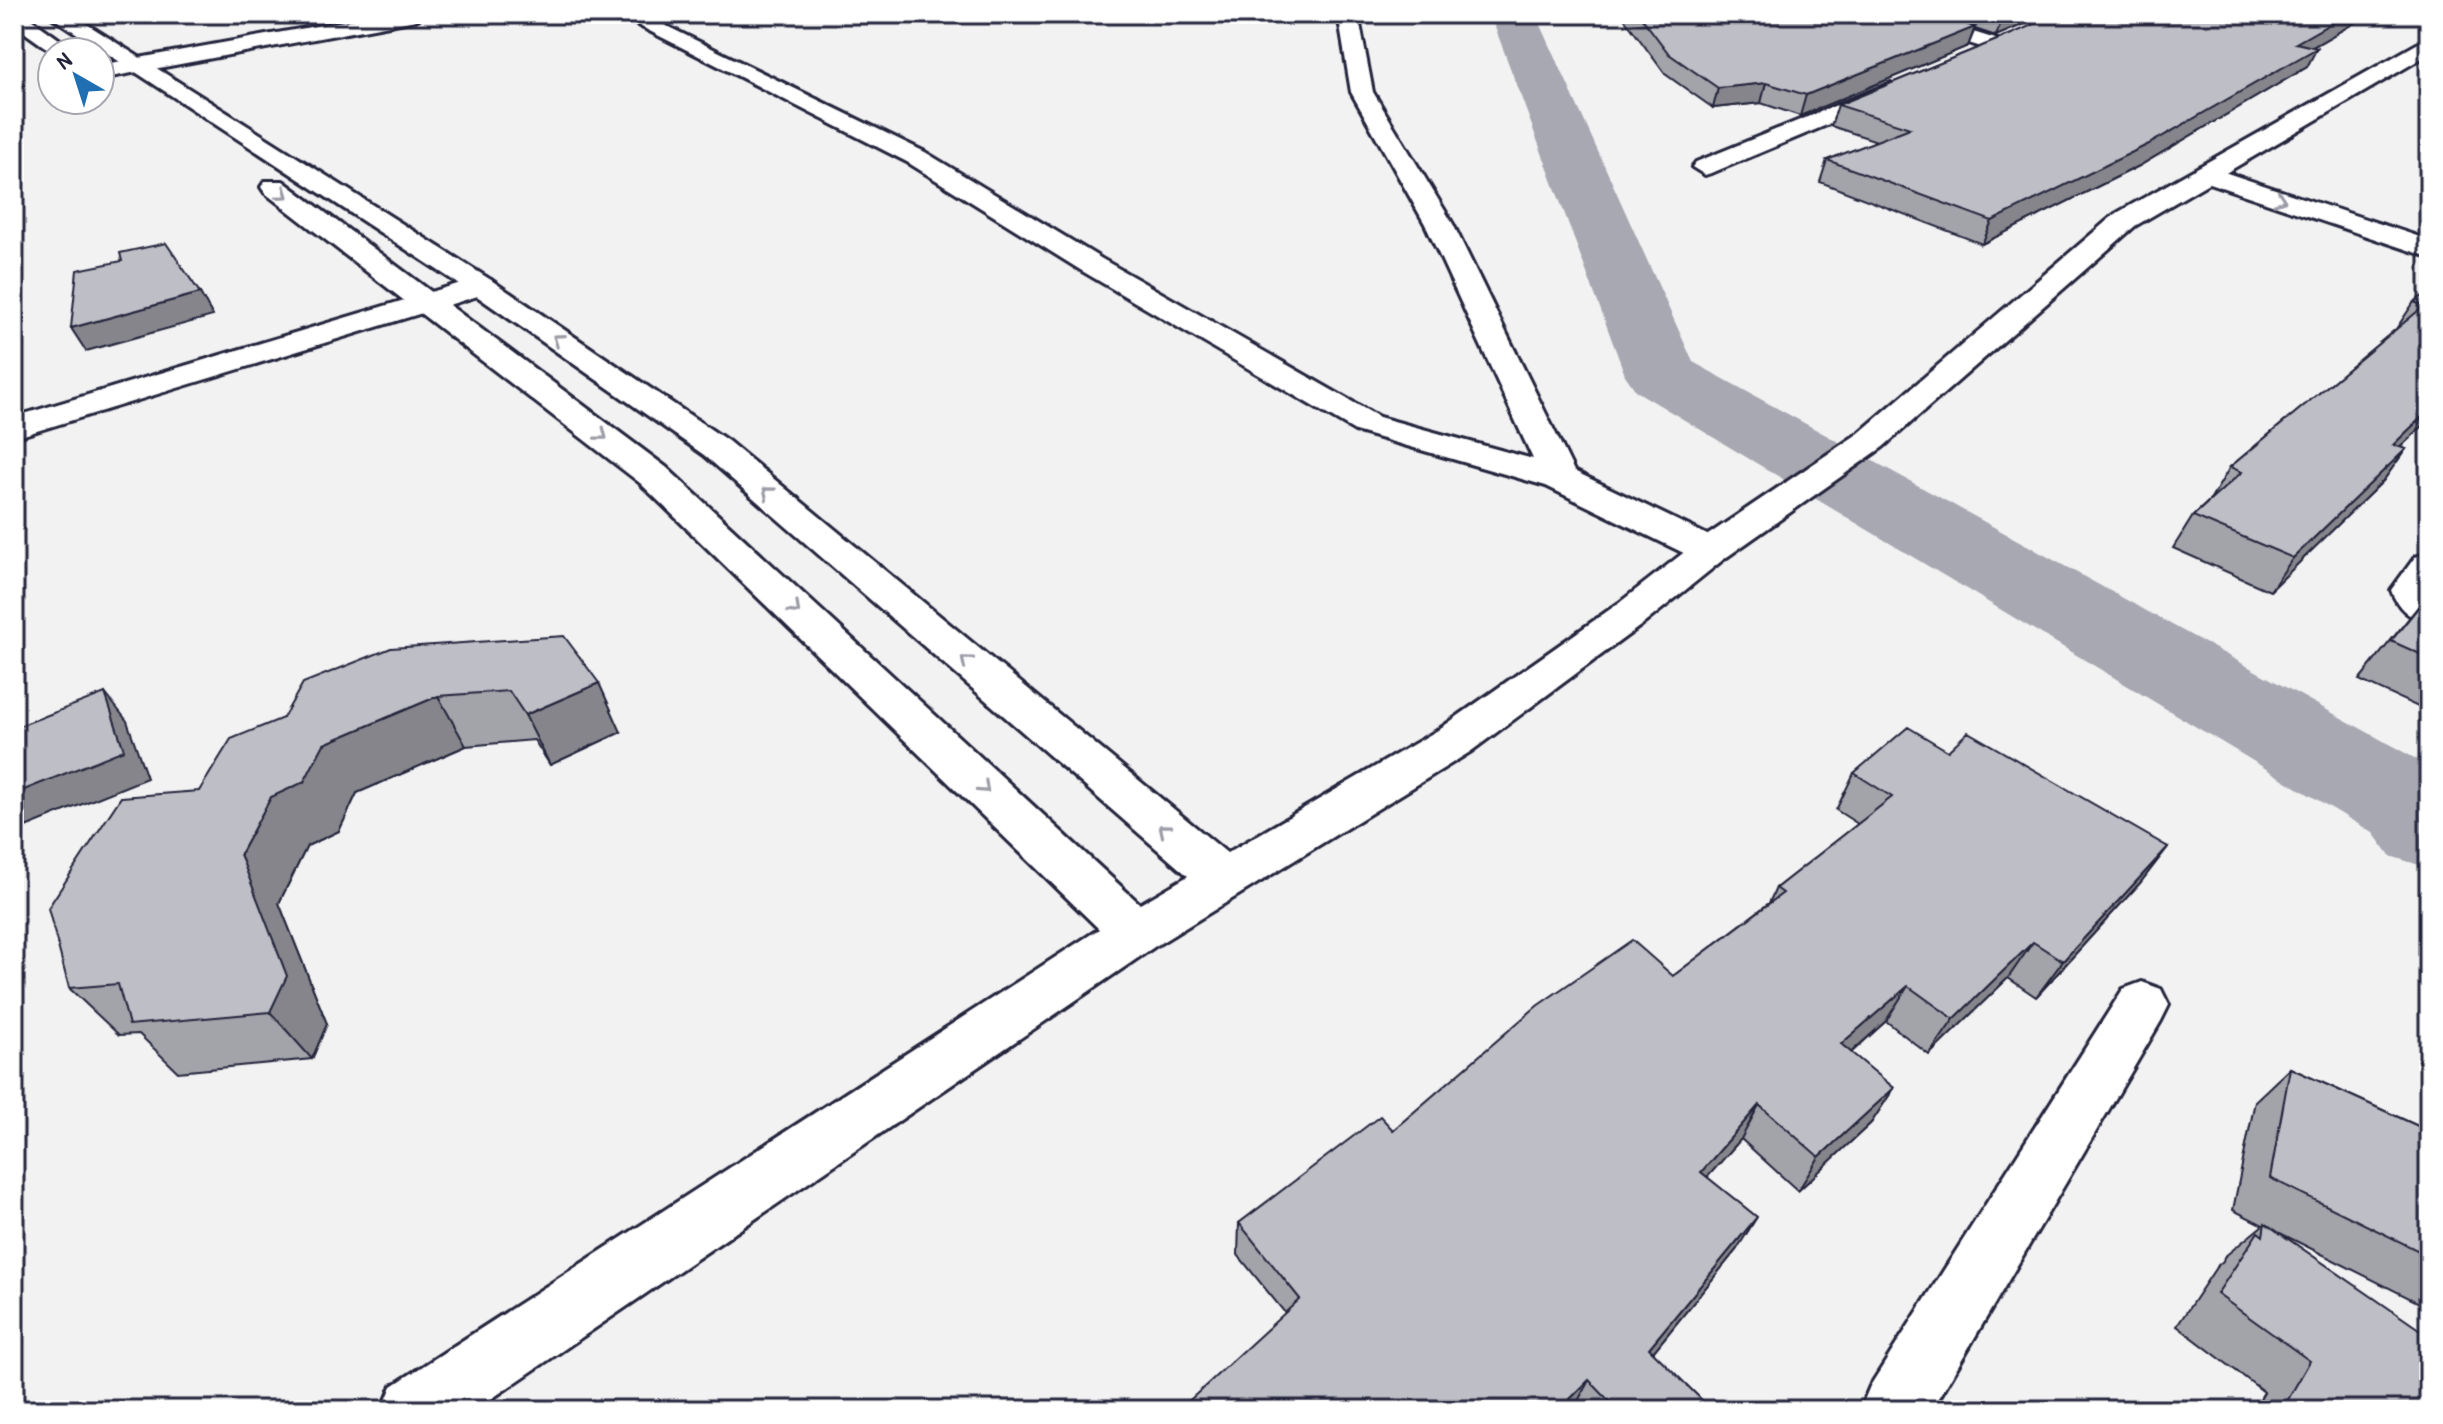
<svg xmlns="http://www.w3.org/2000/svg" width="2443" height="1424" font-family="'Patrick Hand',sans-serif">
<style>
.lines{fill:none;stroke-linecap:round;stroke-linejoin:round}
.river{fill:#a8a8b2;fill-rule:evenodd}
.minor-casing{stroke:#22223b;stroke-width:6}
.tertiary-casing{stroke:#22223b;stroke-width:6}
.minor{fill:#fff;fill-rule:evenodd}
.tertiary{fill:#fff;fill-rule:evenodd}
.wall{fill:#a3a3aa;stroke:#22223b;stroke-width:2}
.shaded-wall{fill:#85858b;stroke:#22223b;stroke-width:2}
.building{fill:#bebec6;stroke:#22223b;stroke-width:2}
.oneway{stroke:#9c9ca7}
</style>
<rect width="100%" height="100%" fill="#f2f2f3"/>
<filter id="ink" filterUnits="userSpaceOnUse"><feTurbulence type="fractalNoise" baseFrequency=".0125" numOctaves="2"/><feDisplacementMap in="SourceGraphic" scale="16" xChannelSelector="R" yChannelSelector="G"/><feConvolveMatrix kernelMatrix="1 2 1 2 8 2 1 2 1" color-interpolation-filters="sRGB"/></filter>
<g filter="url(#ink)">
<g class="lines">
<polygon class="river" points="1490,14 1536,14 1693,362 2429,766 2429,868 2390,856 2373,833 1636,391 1625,375"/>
<defs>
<g id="minor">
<polygon points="383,14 426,14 416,20 100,79 100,65"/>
<polygon points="616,14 642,14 925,152 1102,259 1379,417 1533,459 1425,224 1351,92 1338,14 1358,14 1373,92 1453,224 1574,471 1724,543 1729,551 1724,559 1710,563 1696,559 1546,486 1355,431 1082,271 907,162"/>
<polygon points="1885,14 1916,14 2005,42 2009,46 1998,52 1991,50 1888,18"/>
<polygon points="1891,83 1902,90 1899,95 1714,172 1705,175 1692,167 1696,162"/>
<polygon points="2206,166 2429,240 2429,257 2197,179 2193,174"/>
<polygon points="481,277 491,280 496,286 491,292 14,438 14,417"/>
<path d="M 2429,553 L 2429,623 C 2409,618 2398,609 2391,590 L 2415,557 Z"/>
<polygon points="2142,982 2161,989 2169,1005 2161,1021 1932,1410 1860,1410 1870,1386 2123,989"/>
</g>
<g id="tertiary">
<polygon points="14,14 24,14 77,52 52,52 14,25"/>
<polygon points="47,14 71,14 491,280 728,441 1227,853 1438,730 1619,603 1696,543 1859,433 2115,214 2422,41 2429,39 2429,54 2135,226 1883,447 1724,559 1647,621 1470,752 1154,947 475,1410 382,1410 392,1386 1099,929 640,483 265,193 261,187 265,181 283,181 666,467 1140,904 1188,876 704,455 471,292"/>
</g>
</defs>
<use href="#minor" class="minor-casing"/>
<use href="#tertiary" class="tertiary-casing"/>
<use href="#minor" class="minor"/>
<use href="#tertiary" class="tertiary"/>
</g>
<g class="wall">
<polygon points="1621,14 2048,14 1996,36 1975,29 1968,46 1800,116 1761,103 1713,108 1665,74"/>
<polygon points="2370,14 2313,47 2307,67 2139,166 1982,244 1820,182 1827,160 1877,141 1831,126 1838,105 2014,33"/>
<polygon points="2429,292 2429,420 2400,447 2406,449 2383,481 2270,591 2173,548 2193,516 2211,499 2230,467 2396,329 2414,302"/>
<polygon points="2429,593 2429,712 2359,680"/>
<polygon points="391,648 621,732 550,765 534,740 466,746 357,793 339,831 307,846 279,903 327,1024 312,1059 178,1072 139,1034 119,1035 69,988 199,791 283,718"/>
<polygon points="1948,751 2168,847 2140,883 2036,997 2008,978 1929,1055 1886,1021 1851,1053 1894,1088 1871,1123 1798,1191 1741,1139 1707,1177 1737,1249 1653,1352 1712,1410 1575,1410 1285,1313 1238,1255 1239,1223 1673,976 1769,903 1776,888 1858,824 1836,810 1854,773"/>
<polygon points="2290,1068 2429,1131 2429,1308 2280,1233 2429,1410 2253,1410 2264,1392 2177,1326 2217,1266 2223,1261 2224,1257 2263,1225 2233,1210 2255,1101"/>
</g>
<g class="shaded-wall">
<polygon points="124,14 155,14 128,20"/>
<polygon points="266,14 291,14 268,19"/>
<polygon points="2010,14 2048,14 1996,36 2003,17"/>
<polygon points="2347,14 2370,14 2286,62 2296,43"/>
<polygon points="1975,27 1968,46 1800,116 1806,95"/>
<polygon points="2317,48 2307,67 2139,166 1982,244 1992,221"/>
<polygon points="1766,83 1761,103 1713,108 1718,88"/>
<polygon points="200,293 213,316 86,351 71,328"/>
<polygon points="2429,410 2429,420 2370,476 2393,445"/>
<polygon points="2406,449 2383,481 2270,591 2293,558"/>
<polygon points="599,683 621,732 550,765 525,715"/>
<polygon points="105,693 127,721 147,778 23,828 14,819 14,794"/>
<polygon points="438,696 466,746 357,793 339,831 307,846 279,903 327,1024 312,1059 270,1012 240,854 271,797 324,744"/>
<polygon points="2168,847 2140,883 2036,997 2063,961"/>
<polygon points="2033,942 2008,978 1929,1055 1954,1019"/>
<polygon points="1908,986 1886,1021 1820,1080 1841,1044"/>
<polygon points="1894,1088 1871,1123 1798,1191 1819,1157"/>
<polygon points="1759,1105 1741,1139 1683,1205 1701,1172"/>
<polygon points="1757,1217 1737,1249 1632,1378 1649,1348"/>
<polygon points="1589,1380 1574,1409 1573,1410 1559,1410"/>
</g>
<g class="building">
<polygon points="1639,14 1932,14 1975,27 1806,95 1766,83 1718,88 1669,54"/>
<polygon points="1993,14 2010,14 2003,17"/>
<polygon points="2057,14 2347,14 2296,43 2317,48 2149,144 1992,221 1827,160 1910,128 1838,105 2014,33"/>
<polygon points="166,243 200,293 71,328 77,270 122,261 120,253"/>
<polygon points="2429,292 2429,410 2393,445 2406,449 2293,558 2193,516 2242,472 2230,467 2424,306 2414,302"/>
<polygon points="2429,594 2429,658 2391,641"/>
<polygon points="564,636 599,683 525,715 509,691 438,696 324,744 304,782 271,797 240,854 287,976 270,1012 129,1025 118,984 69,988 48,908 121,797 199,791 231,739 283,718 303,683 391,648"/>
<polygon points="105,693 124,750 14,794 14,728"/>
<polygon points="1908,727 1948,751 1968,732 2168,847 2063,961 2033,942 1954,1019 1908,986 1841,1044 1894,1088 1819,1157 1759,1105 1701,1172 1757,1217 1649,1348 1712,1410 1618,1410 1589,1380 1559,1410 1179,1410 1300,1299 1239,1223 1380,1116 1393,1130 1537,1006 1632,940 1673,976 1783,893 1776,888 1892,797 1854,773"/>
<polygon points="2290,1068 2429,1131 2429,1256 2270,1178"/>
<polygon points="2265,1223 2429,1336 2429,1410 2282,1410 2310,1361 2217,1294 2258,1232 2263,1236"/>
</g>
<defs><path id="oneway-chevron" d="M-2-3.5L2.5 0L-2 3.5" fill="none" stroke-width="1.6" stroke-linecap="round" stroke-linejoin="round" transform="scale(2)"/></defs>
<g class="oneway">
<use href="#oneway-chevron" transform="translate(283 194) rotate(36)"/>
<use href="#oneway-chevron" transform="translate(2280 199) rotate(19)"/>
<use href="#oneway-chevron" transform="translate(558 339) rotate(-145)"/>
<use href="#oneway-chevron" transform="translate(602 435) rotate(38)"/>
<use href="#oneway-chevron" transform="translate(768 492) rotate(-140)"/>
<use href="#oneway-chevron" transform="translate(795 609) rotate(43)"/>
<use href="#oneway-chevron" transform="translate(966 661) rotate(-140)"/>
<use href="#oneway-chevron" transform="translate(984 788) rotate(43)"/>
<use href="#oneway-chevron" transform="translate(1164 829) rotate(-140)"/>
</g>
</g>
<rect width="2443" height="1424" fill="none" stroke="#fff" stroke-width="48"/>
<rect x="24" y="24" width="2395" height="1376" fill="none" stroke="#22223b" stroke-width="3" filter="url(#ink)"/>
<g transform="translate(76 76) rotate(321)"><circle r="38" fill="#ffffff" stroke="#a7a7b1" stroke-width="2"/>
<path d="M0-6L14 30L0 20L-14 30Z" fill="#1f6fb2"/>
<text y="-12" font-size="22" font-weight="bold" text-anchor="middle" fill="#22223b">N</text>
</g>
</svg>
